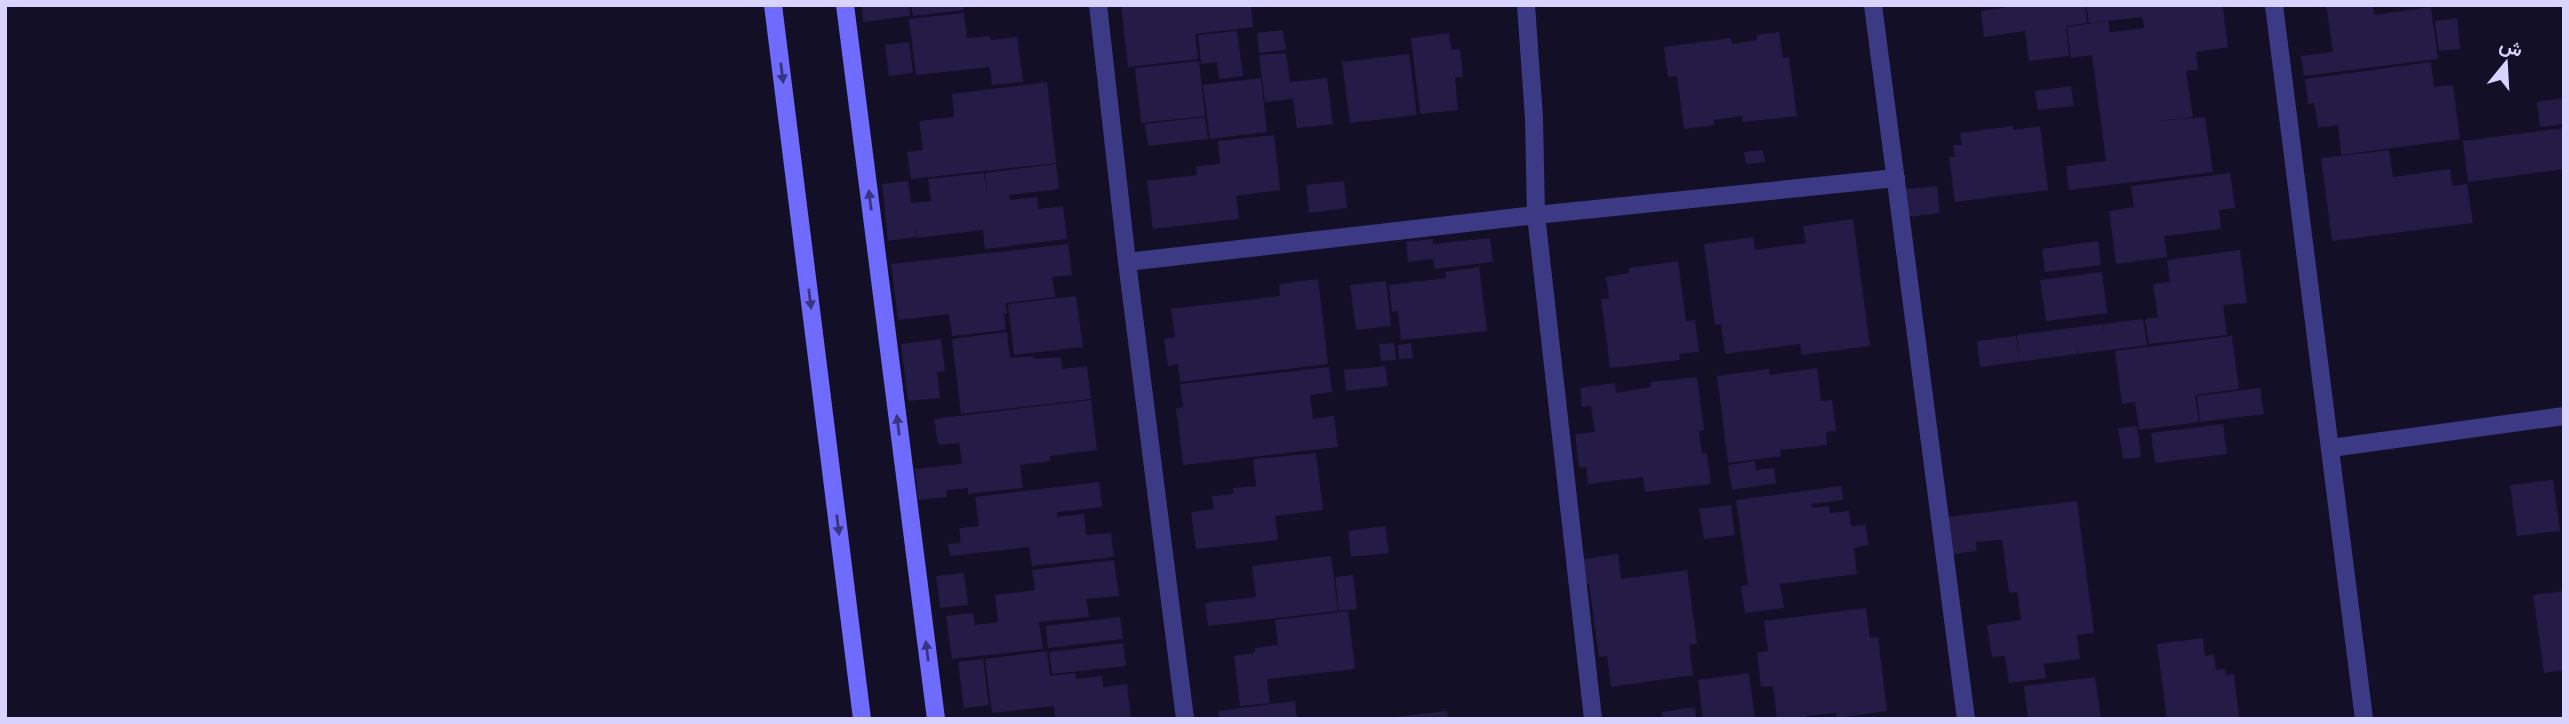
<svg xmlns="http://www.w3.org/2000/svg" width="2569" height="724" font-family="Manrope,Vazirmatn,sans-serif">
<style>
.building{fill:#241b47}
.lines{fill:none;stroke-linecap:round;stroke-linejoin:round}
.street{stroke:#3d3a85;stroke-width:18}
.secondary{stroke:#6f6bff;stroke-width:18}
.oneway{fill:#38347d}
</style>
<rect width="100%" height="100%" fill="#130f26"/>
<g class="building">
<polygon points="862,5 909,5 910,16 863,22"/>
<polygon points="911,5 963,5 964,10 913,16"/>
<polygon points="1121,5 1251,5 1253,27 1195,34 1198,59 1128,67"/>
<polygon points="2023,5 2085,5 2087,23 2066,26 2069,56 2029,61 2025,31 1984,37 1981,11"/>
<polygon points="2086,5 2223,7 2228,47 2196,52 2198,70 2186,71 2193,117 2156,121 2205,117 2213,172 2069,190 2066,166 2106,161 2092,55 2071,58 2067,27 2108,21 2110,32 2144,28 2142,17 2169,14 2089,23"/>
<polygon points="2326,5 2373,5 2374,15 2431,7 2438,59 2304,76 2301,56 2333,52"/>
<polygon points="964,13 967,38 990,36 991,40 1017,37 1023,82 992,85 990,67 916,75 909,19"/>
<polygon points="2457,18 2460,49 2439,51 2435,21"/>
<polygon points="1283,30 1286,50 1259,53 1257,33"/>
<polygon points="1237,31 1243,76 1219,79 1217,62 1201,64 1198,35"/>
<polygon points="1779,32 1783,58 1789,57 1797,116 1743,122 1742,116 1714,120 1714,125 1684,129 1677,76 1668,77 1664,47 1731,38 1732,44 1757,40 1757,35"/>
<polygon points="1449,33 1451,50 1460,49 1463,77 1455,77 1458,110 1420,114 1411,38"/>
<polygon points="909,42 913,73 889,76 885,45"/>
<polygon points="1286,53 1290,82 1327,78 1333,124 1297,128 1293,99 1265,102 1259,55"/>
<polygon points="1409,54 1417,115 1350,123 1342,62"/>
<polygon points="1199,61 1205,116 1141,123 1135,68"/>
<polygon points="2431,62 2434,87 2453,85 2460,139 2341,155 2338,125 2318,128 2314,103 2308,104 2305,79"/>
<polygon points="1261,78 1267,132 1210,139 1203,85"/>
<polygon points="1047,82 1056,163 911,179 907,152 923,150 919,121 954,117 952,94"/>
<polygon points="2071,86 2074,106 2038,110 2035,91"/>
<polygon points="2564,98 2564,124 2540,127 2537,102"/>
<polygon points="1205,117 1208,139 1148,146 1145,124"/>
<polygon points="2013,126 2013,130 2040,126 2048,190 1955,202 1949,157 1955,157 1953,145 1962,145 1960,133"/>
<polygon points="2564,128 2564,169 2468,182 2463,141"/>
<polygon points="1274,135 1280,190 1236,196 1239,219 1153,229 1147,181 1197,175 1196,166 1220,164 1218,141"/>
<polygon points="1763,150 1765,162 1746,164 1744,152"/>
<polygon points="2389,150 2393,177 2450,169 2452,186 2467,184 2473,223 2332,241 2321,158"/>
<polygon points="1056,164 1059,189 1009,195 1010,200 1037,197 1038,209 1063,206 1067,239 985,249 983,230 916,238 915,226 915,237 888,241 882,184 908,181 911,203 931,201 928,179 984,173 988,198 985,173"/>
<polygon points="2230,173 2235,208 2219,210 2221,229 2164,236 2167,257 2116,264 2109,211 2134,207 2131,186"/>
<polygon points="1344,181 1347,208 1309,213 1306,185"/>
<polygon points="1937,186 1940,213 1909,217 1905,189"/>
<polygon points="1853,219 1870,346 1802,355 1800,344 1725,354 1721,324 1715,325 1704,244 1753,237 1755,250 1806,243 1803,226"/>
<polygon points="1490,238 1493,262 1435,269 1433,259 1408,262 1406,242 1433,239 1433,244"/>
<polygon points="2098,241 2101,265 2045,272 2042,249"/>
<polygon points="1068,244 1072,275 1052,277 1055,297 1006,303 1007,314 1004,313 1006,330 952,336 949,314 898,320 891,264"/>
<polygon points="2240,250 2247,303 2223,305 2227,335 2149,344 2145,319 2158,317 2153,284 2170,282 2167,260"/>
<polygon points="1678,261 1686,321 1695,320 1699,352 1679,354 1680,360 1610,368 1601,299 1609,299 1606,277 1629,273 1629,268"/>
<polygon points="1479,267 1487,331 1401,340 1398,311 1392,312 1389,285 1446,278 1445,272"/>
<polygon points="2102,272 2107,313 2046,321 2040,280"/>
<polygon points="1318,279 1328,364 1180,382 1178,364 1168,366 1164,339 1175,337 1171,309 1280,296 1279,284"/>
<polygon points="1386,281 1391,326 1356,330 1350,285"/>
<polygon points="1076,296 1083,347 1014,355 1008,304"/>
<polygon points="2143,319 2147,345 2078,354 2077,346 2077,354 1980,367 1977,341 2016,336 2019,358 2017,335 2102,324 2103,332 2103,324"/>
<polygon points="1007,332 1010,358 1033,356 1034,359 1061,357 1062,369 1087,366 1091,399 961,414 952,339"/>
<polygon points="2232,336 2239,389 2195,395 2199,422 2139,430 2135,402 2122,404 2115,351"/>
<polygon points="941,339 945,371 937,372 940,398 908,401 901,344"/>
<polygon points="1394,343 1396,360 1381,361 1379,344"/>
<polygon points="1411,343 1413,358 1399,359 1398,345"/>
<polygon points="1385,366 1388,386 1346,391 1344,370"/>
<polygon points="1329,367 1332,392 1310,395 1313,419 1334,416 1338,447 1183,465 1176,408 1183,407 1180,384"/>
<polygon points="1817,368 1821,401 1832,400 1836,431 1826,432 1827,445 1780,450 1781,456 1728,463 1717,376 1769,369 1770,375"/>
<polygon points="1697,377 1704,430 1699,431 1702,454 1707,453 1711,484 1645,492 1643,477 1588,484 1586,467 1579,467 1575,434 1595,432 1591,406 1582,407 1580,388 1615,383 1616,393 1651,387 1650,382"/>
<polygon points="2260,388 2264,414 2200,422 2197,396"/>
<polygon points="1091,400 1097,450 1050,456 1050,461 1020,465 1023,488 968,494 968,488 946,490 947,497 918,500 915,469 962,464 959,443 938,445 934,419"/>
<polygon points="2223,424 2227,454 2155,463 2151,433"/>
<polygon points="2137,426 2141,457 2123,459 2118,428"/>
<polygon points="1316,453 1323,510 1275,516 1278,540 1196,549 1191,512 1214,509 1212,496 1233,494 1233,488 1256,486 1253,459"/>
<polygon points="1755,461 1756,470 1774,468 1776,483 1732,490 1728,465"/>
<polygon points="2553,480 2560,531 2517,536 2510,485"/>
<polygon points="1099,482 1102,507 1057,512 1057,517 1084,514 1086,535 1111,533 1114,557 1032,566 1029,547 950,556 948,544 961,543 959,528 979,526 975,497"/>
<polygon points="1841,486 1843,500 1811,504 1812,508 1829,506 1830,513 1849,511 1851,526 1866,525 1868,545 1854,548 1857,574 1780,584 1784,608 1745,613 1741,586 1748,585 1736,500"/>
<polygon points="2077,501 2094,633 2077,635 2080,659 2044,664 2046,678 2009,683 2005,656 1992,657 1987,625 2021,620 2017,592 2009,593 2002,540 1976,542 1977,551 1953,554 1948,517"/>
<polygon points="1731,505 1735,535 1704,539 1699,509"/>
<polygon points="1385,526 1389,553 1351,557 1348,531"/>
<polygon points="1618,554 1621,579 1687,570 1697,644 1689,645 1693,675 1611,687 1607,656 1599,657 1589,584 1580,585 1577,560"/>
<polygon points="1331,556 1338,611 1208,626 1205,603 1256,597 1252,566"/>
<polygon points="1114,560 1119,596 1086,599 1089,617 1039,622 1043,649 952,659 946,616 973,613 975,625 998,622 995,595 1035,590 1032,570"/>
<polygon points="964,573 968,605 940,608 936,576"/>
<polygon points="1353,575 1357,609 1339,611 1335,577"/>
<polygon points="2564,591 2564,670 2544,673 2533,595"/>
<polygon points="1866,608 1870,638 1878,637 1887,711 1837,718 1836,713 1806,716 1807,719 1777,719 1773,686 1761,687 1757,653 1768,651 1764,621"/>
<polygon points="1348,611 1355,669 1267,679 1270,703 1240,706 1234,656 1255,653 1255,648 1278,645 1275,620"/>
<polygon points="1120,617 1123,639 1048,648 1046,626"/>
<polygon points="2203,638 2205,656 2214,654 2216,670 2225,669 2226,676 2234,674 2239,718 2167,719 2157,644"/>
<polygon points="1123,643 1126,666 1052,674 1049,652"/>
<polygon points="1047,651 1050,676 1075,673 1076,679 1102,676 1103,687 1127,684 1131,718 1055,719 1054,706 992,713 985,659"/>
<polygon points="983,659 989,705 964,708 958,662"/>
<polygon points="1749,673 1755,719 1703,719 1698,680"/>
<polygon points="2095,677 2101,719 2028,719 2024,686"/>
<polygon points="1295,701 1297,719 1219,719 1218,711"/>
<polygon points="1695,707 1696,719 1663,719 1662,712"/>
<polygon points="1447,711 1448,719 1395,719 1395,717"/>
</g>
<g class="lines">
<g class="street">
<polyline points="1098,5 1127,262 1185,719"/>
<polyline points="1526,5 1534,118 1536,215 1593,719"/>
<polyline points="1873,5 1966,719"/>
<polyline points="2274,5 2364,719"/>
<polyline points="1127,262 1536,215 1896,178"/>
<polyline points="2331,448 2564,416"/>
</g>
<g class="secondary">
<polyline points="773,5 862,719"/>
<polyline points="845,5 936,719"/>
</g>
</g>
<defs><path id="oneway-solid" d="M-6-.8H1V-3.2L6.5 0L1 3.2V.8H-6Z" transform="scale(1.75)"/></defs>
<g class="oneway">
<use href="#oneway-solid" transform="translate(782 73) rotate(83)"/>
<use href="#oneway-solid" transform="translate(870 200) rotate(-97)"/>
<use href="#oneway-solid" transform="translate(810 299) rotate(83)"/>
<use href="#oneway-solid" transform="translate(898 425) rotate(-97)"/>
<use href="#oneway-solid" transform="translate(838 525) rotate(83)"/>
<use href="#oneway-solid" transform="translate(927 651) rotate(-97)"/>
</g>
<rect width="2569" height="724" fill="none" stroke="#d9d4ff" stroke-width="14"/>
<g transform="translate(2506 63) rotate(18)" stroke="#130f26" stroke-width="5" paint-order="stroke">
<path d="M0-5L12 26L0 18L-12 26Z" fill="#d9d4ff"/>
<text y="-10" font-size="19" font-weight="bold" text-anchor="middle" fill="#d9d4ff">ش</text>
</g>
</svg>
